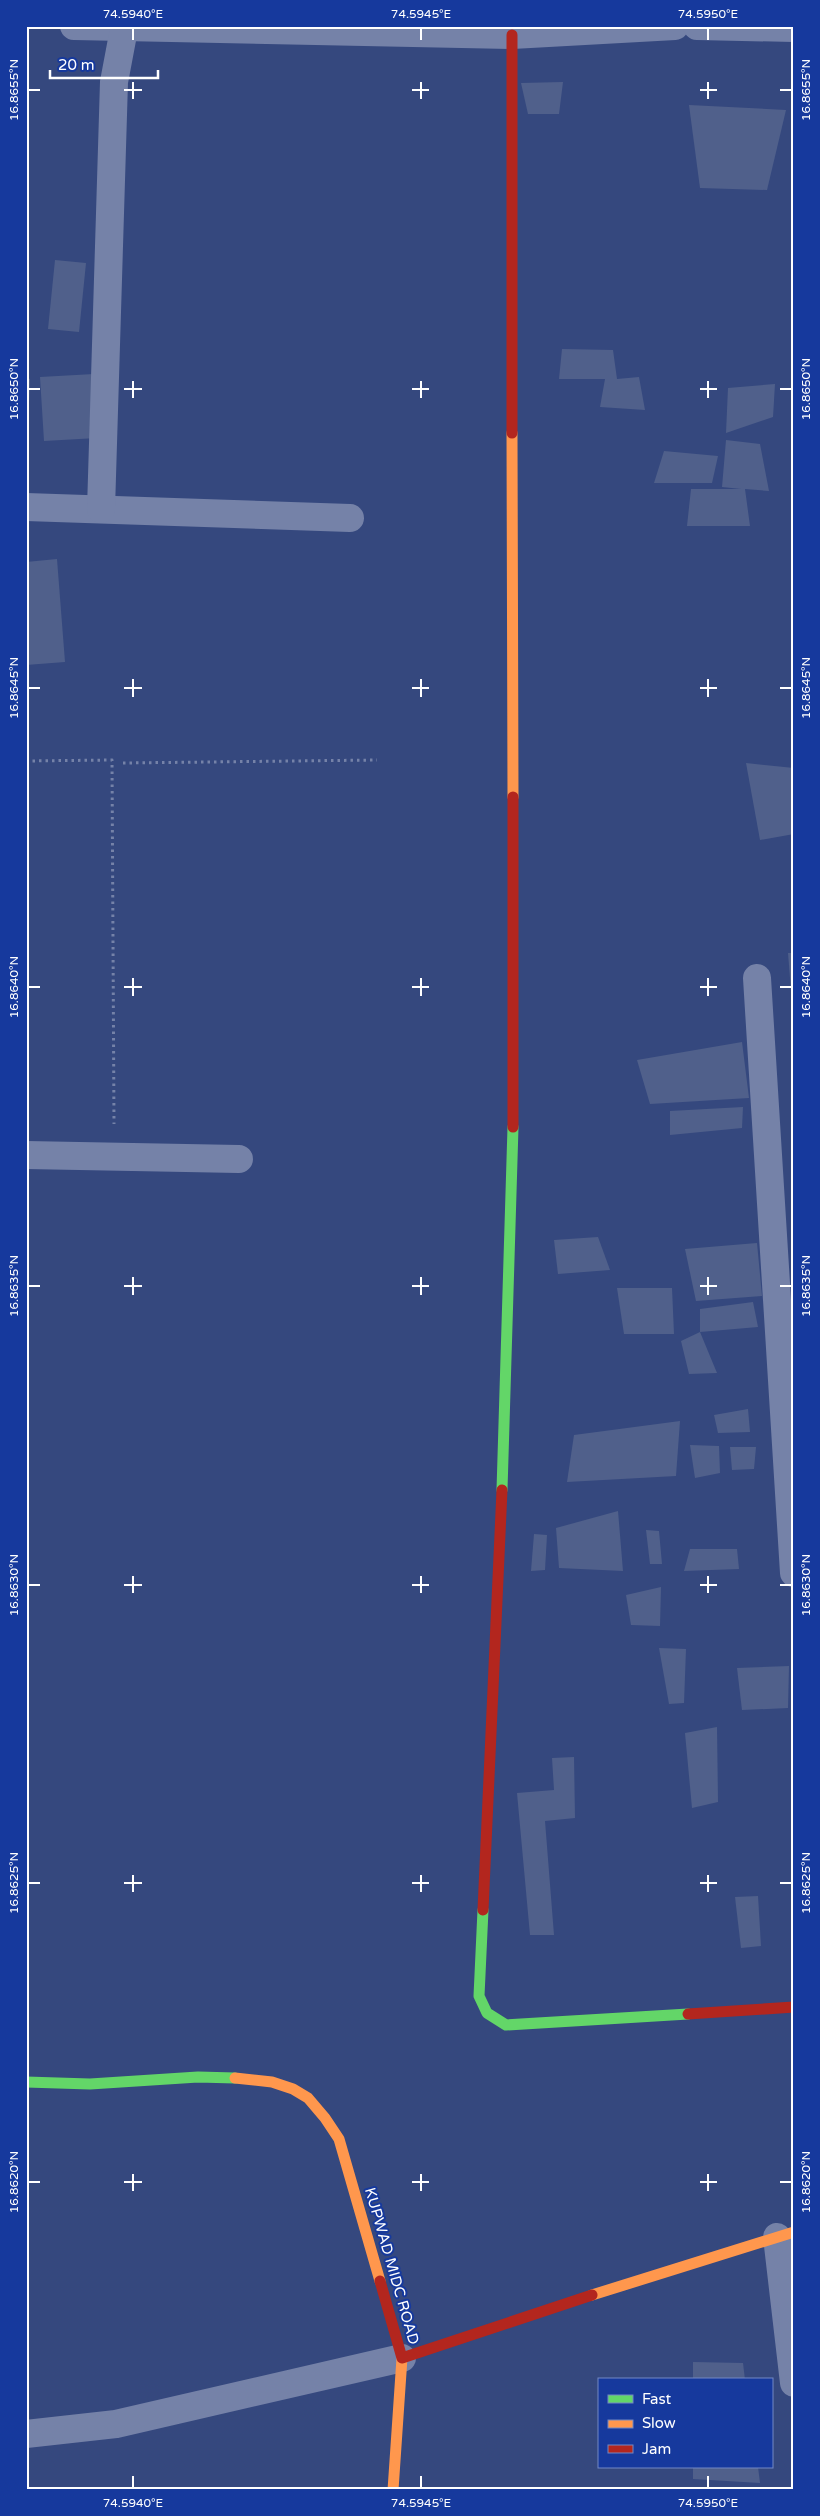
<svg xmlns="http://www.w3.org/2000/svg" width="820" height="2516" font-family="'Varela Round',sans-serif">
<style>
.building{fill:#50608b}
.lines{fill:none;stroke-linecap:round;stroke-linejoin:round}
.path{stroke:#7582a8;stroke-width:3;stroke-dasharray:2.5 4;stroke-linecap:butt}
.street{stroke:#7582a8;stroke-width:28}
.fast{stroke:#63d668;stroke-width:11}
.slow{stroke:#ff974d;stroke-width:11}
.jam{stroke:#b3261e;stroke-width:11}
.ticks{fill:none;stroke:#fff;stroke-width:2}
.labels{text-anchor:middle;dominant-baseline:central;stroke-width:4;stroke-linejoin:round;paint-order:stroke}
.street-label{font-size:15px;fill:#fff;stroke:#16399d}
.neatline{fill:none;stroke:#fff;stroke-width:2}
.ticks-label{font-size:12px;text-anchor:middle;fill:#fff}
</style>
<rect width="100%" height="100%" fill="#35487e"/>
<g class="building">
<polygon points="563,82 559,114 528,114 521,83"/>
<polygon points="689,105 786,110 767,190 700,188"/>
<polygon points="55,260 86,263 79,332 48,329"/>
<polygon points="562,349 613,350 617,379 639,377 645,410 600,407 605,379 559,379"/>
<polygon points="94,374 97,438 44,441 40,377"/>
<polygon points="26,378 30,379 28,426 26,426"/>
<polygon points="775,384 773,417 726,433 728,388"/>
<polygon points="726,440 760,444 769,491 745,489 750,526 687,526 691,489 741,489 722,487"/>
<polygon points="664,451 718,456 712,483 654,483"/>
<polygon points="57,559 65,662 26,665 26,562"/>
<polygon points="746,763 794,768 794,834 760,840"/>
<polygon points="788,953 794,953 794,1003 792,1003"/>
<polygon points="742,1042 749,1098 650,1104 637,1060"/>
<polygon points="743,1107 742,1128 670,1135 670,1111"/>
<polygon points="598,1237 610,1270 558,1274 554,1240"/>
<polygon points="757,1243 762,1296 696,1301 685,1249"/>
<polygon points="617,1288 672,1288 674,1334 624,1334"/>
<polygon points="753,1302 758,1327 700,1332 717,1373 689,1374 681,1341 700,1332 700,1309"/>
<polygon points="748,1409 750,1432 718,1433 714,1415"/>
<polygon points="680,1421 676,1476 567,1482 574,1435"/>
<polygon points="690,1445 719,1446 720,1473 695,1478"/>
<polygon points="730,1447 756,1447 754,1469 732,1470"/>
<polygon points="618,1511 623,1571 559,1568 556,1528"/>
<polygon points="646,1530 659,1531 662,1564 650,1564"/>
<polygon points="534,1534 547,1535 545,1570 531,1571"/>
<polygon points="690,1549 737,1549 739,1569 684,1571"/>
<polygon points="661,1587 660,1626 631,1625 626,1595"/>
<polygon points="659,1648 686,1649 684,1703 669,1704"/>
<polygon points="789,1666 788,1708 742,1710 737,1668"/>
<polygon points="717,1727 718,1802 692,1808 685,1733"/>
<polygon points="574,1757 575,1818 545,1821 554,1935 530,1935 517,1793 554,1790 552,1758"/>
<polygon points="758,1896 761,1946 741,1948 735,1897"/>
<polygon points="693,2362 743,2363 745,2380 693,2380"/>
<polygon points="693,2467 758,2467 760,2483 693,2479"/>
</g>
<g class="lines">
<g class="path">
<polyline points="26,761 112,760 114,1124"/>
<polyline points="123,763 377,760"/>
</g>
<g class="street">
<polyline points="74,26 512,35 675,26"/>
<polyline points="697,26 794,28"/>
<polyline points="26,507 350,518"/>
<polyline points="101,509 114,82 124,29"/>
<polyline points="757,978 794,1573"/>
<polyline points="26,1155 239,1159"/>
<polyline points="777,2237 794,2383"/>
<polyline points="26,2434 116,2424 402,2358"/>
</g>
<g class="fast">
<polyline points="502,1490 513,1127"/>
<polyline points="483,1910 479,1996 487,2013 506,2025 688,2014"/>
<polyline points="26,2082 90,2084 198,2077 235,2078"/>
</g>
<g class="slow">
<polyline points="512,433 513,797"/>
<polyline points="235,2078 272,2082 293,2089 308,2098 325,2118 339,2139 380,2281"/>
<polyline points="592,2295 794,2232"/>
<polyline points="393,2490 402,2358"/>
</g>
<g class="jam">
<polyline points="512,35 512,433"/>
<polyline points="513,797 513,1127"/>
<polyline points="483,1910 502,1490"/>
<polyline points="688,2014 794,2007"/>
<polyline points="380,2281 402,2358 592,2295"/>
</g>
</g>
<path class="ticks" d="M 133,28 L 133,40M 421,28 L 421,40M 708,28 L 708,40M 133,82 L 133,99M 421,82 L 421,99M 708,82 L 708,99M 28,90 L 40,90M 124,90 L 142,90M 412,90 L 429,90M 700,90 L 717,90M 780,90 L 792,90M 133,381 L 133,398M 421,381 L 421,398M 708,381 L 708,398M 28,389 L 40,389M 124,389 L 142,389M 412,389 L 429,389M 700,389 L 717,389M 780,389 L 792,389M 133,679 L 133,697M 421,679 L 421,697M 708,679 L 708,697M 28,688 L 40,688M 124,688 L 142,688M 412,688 L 429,688M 700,688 L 717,688M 780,688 L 792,688M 133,978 L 133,996M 421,978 L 421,996M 708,978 L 708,996M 28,987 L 40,987M 124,987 L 142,987M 412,987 L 429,987M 700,987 L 717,987M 780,987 L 792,987M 133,1277 L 133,1295M 421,1277 L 421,1295M 708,1277 L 708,1295M 28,1286 L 40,1286M 124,1286 L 142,1286M 412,1286 L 429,1286M 700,1286 L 717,1286M 780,1286 L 792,1286M 133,1576 L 133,1593M 421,1576 L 421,1593M 708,1576 L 708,1593M 28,1585 L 40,1585M 124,1585 L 142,1585M 412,1585 L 429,1585M 700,1585 L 717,1585M 780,1585 L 792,1585M 133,1875 L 133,1892M 421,1875 L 421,1892M 708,1875 L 708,1892M 28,1883 L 40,1883M 124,1883 L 142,1883M 412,1883 L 429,1883M 700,1883 L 717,1883M 780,1883 L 792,1883M 133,2174 L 133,2191M 421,2174 L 421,2191M 708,2174 L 708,2191M 28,2182 L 40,2182M 124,2182 L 142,2182M 412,2182 L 429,2182M 700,2182 L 717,2182M 780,2182 L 792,2182M 133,2476 L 133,2488M 421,2476 L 421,2488M 708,2476 L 708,2488"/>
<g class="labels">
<g class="street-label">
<text transform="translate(392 2266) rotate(74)">KUPWAD MIDC ROAD</text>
</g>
</g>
<rect width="820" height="2516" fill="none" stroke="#16399d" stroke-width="55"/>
<rect x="598" y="2378" width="175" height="90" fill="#16399d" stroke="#7388c4"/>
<rect x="608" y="2395" width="25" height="8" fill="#63d668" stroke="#7388c4"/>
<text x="642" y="2404" font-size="15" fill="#ffffff">Fast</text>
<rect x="608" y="2420" width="25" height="8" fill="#ff974d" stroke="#7388c4"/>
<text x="642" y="2428" font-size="15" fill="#ffffff">Slow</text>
<rect x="608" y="2445" width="25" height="8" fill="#b3261e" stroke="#7388c4"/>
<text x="642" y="2454" font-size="15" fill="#ffffff">Jam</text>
<path d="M50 70v8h108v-8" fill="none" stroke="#ffffff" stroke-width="2.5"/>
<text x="58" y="70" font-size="15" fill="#ffffff" stroke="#16399d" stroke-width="4" paint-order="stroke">20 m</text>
<rect x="28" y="28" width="764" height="2460" class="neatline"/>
<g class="ticks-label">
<text x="133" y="18">74.5940°E</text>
<text x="421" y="18">74.5945°E</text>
<text x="708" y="18">74.5950°E</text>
<text transform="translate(14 90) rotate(-90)" y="4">16.8655°N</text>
<text transform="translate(806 90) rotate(-90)" y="4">16.8655°N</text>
<text transform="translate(14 389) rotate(-90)" y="4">16.8650°N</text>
<text transform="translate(806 389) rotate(-90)" y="4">16.8650°N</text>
<text transform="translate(14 688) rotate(-90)" y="4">16.8645°N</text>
<text transform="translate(806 688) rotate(-90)" y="4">16.8645°N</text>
<text transform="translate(14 987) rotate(-90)" y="4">16.8640°N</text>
<text transform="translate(806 987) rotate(-90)" y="4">16.8640°N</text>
<text transform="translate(14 1286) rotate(-90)" y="4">16.8635°N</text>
<text transform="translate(806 1286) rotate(-90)" y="4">16.8635°N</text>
<text transform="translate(14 1585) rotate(-90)" y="4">16.8630°N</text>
<text transform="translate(806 1585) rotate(-90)" y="4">16.8630°N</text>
<text transform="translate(14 1883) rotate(-90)" y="4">16.8625°N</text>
<text transform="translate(806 1883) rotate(-90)" y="4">16.8625°N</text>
<text transform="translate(14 2182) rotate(-90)" y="4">16.8620°N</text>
<text transform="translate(806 2182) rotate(-90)" y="4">16.8620°N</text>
<text x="133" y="2507">74.5940°E</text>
<text x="421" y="2507">74.5945°E</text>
<text x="708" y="2507">74.5950°E</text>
</g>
</svg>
